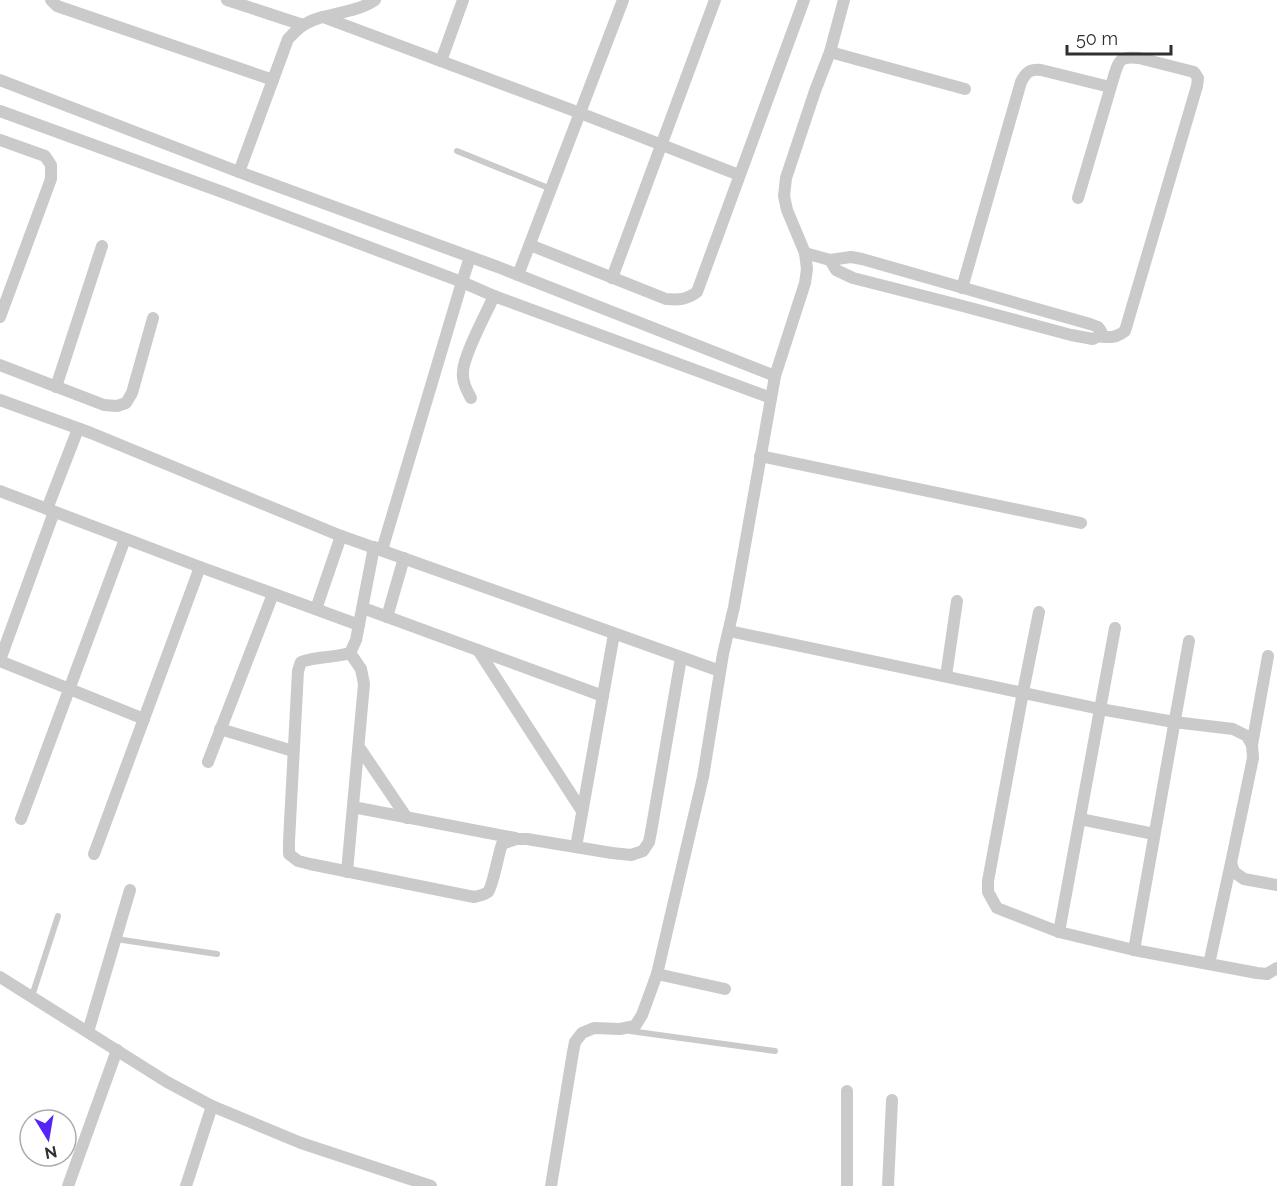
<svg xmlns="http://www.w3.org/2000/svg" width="1277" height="1186" font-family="Raleway,sans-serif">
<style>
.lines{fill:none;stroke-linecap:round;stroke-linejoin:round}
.service{stroke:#cacaca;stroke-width:6}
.minor{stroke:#cacaca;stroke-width:12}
</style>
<rect width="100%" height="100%" fill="#fff"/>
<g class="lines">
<g class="service">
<polyline points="457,151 551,189"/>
<polyline points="116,939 217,954"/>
<polyline points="32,996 58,916"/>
<polyline points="630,1031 775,1051"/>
</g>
<g class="minor">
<polyline points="51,0 57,6 273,80"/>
<polyline points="227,0 303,25"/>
<polyline points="323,17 580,113 739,175"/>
<polyline points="830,52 965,89"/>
<polyline points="441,61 463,0"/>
<polyline points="0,80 239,172 498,267 775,376"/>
<polyline points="0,111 225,193 462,282 494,296 771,398"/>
<polyline points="0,140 45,156 51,165 51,179 0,317"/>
<path d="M 239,172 L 288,39 C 292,35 297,29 302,26 C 322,12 353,15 375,0"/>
<path d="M 530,245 L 666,299 C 679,300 686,300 697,292 L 804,0"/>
<polyline points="805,253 830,260 851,257 862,259 1090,324 1098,327 1101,331 1099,336"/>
<path d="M 830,260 L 836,270 L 853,278 L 959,305 L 1071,335 L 1093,339 L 1099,336 C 1110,338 1116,338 1125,331 L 1197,86 L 1198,78 L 1194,72 L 1139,58 C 1120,56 1119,60 1114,76 L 1078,198"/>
<polyline points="518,275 623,0"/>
<polyline points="612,278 715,0"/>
<path d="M 962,288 L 1021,82 C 1026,72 1030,69 1041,70 L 1110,87"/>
<polyline points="0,365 104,405 117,406 126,403 132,393 153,318"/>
<polyline points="56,387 102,246"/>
<path d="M 471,398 C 466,389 462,381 463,371 C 464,354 486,314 494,296"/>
<polyline points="0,400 91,433 341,536 720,671"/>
<polyline points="760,456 1081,523"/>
<polyline points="0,491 200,567 359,625"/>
<polyline points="47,509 78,429"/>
<path d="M 374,547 L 356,640 L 350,653 C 333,658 317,656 301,662 L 298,671 L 289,841 L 289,854 L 298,861 L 310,864 L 474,897 C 479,896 484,895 488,892 C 493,886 498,855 502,844 L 516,839 L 527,839 L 612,853 L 631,855 L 643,851 L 649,842 L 651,832 L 681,658"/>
<polyline points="382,550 462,282 470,257"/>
<polyline points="363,608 603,696"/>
<polyline points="316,609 341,536"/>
<polyline points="1039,612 1023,692 988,881 988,892 997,908 1059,932 1134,950 1257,973 1267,974 1277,968"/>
<polyline points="387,617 404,558"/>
<polyline points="729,631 1100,709 1174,722 1233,729 1247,736 1252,745 1253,758 1231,863 1234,872 1244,879 1277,885"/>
<polyline points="478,650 582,811"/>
<polyline points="0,660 54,512"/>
<polyline points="0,661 144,719"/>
<polyline points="946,676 957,601"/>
<polyline points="220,729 293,751"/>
<polyline points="1252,745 1268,656"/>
<polyline points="359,747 407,818"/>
<polyline points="208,762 273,594"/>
<polyline points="353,807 515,838"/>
<polyline points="21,819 125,539"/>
<polyline points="1080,819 1154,834"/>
<polyline points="576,847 614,634"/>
<polyline points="94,854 200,567"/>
<polyline points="347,872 364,684 361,669 350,653"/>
<polyline points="1059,932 1115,628"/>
<polyline points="1134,950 1189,641"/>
<polyline points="1209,964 1231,863"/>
<polyline points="657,974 725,989"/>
<polyline points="0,977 167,1082 212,1106 301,1143 431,1186"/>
<polyline points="88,1032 130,890"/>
<polyline points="847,1091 847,1186"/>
<polyline points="68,1186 117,1050"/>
<polyline points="186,1186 212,1106"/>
<polyline points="551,1186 573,1052 575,1042 582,1033 594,1028 620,1029 635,1026 642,1015 657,974 703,777 723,654 734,607 775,376 805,283 807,269 805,253 787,210 784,196 786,178 815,91 830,52 844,0"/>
<polyline points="888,1186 892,1100"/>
</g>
</g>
<g transform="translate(48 1138) rotate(169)"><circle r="28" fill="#ffffff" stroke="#acacac" stroke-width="1.5"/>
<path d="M0-4.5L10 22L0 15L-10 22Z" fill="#5425f5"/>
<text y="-9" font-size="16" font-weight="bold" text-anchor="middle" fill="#303030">N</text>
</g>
<path d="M1067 45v9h104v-9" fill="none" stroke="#303030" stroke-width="3"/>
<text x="1076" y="45" font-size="18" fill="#303030" stroke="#ffffff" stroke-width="4.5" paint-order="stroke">50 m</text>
</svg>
